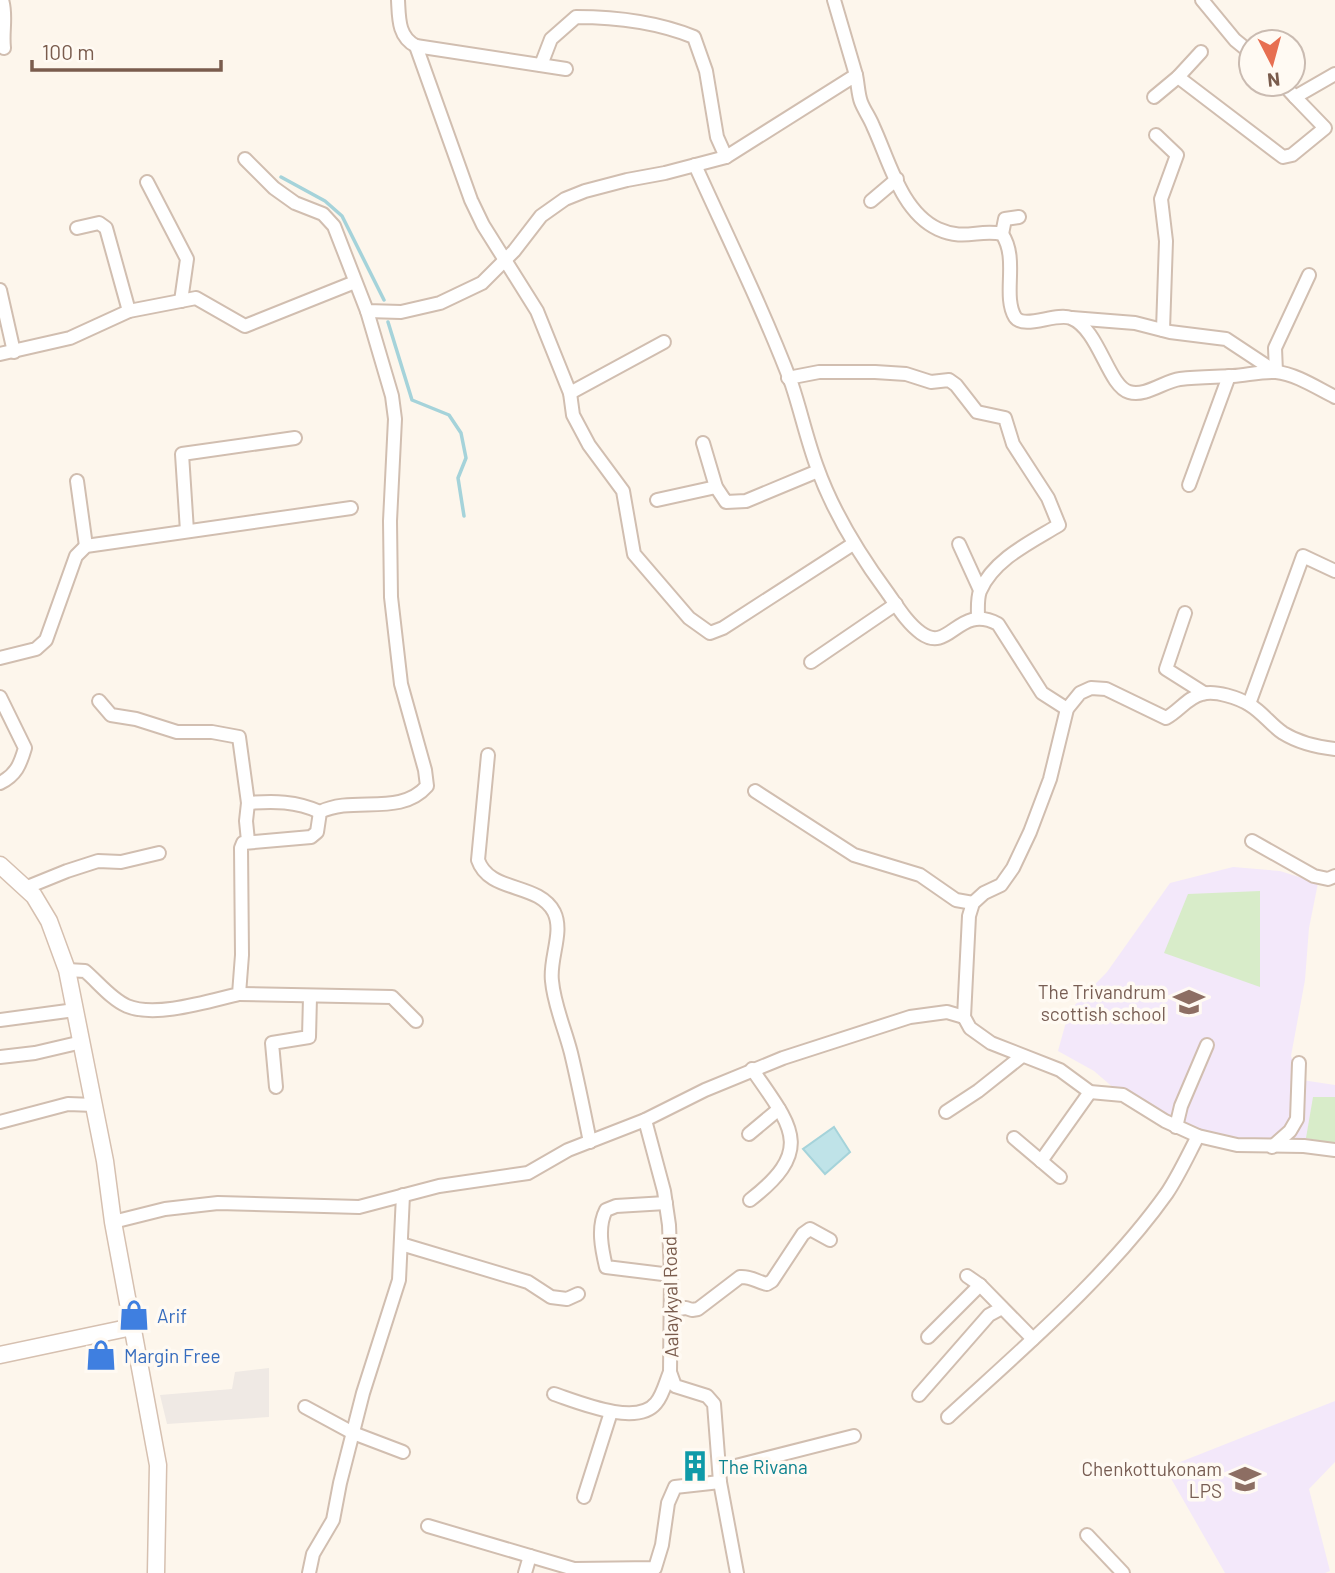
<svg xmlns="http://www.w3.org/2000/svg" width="1335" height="1573" font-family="Barlow,sans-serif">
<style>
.industrial{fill:#efe9e4}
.education{fill:#f3e8fa}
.green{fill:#d8ecc9}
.water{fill:#bfe3e8;stroke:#a5d3da;stroke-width:2}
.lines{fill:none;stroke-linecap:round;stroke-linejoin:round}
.stream{stroke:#a5d3da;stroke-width:3.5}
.street-casing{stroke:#d1beb0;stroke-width:16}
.secondary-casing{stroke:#d6c0b0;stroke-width:19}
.street{stroke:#fff;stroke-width:12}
.secondary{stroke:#fff;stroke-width:16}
.labels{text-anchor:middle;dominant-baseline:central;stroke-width:7;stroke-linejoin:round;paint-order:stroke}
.education-label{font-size:19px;fill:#785e54;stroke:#fffaf3;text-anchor:end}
.street-label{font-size:19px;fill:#7a5c4d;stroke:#fffaf3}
.shop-label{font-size:19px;fill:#366cbe;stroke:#fffaf3;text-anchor:start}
.culture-label{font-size:19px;fill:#0d838f;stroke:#fffaf3;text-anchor:start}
</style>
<rect width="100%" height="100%" fill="#fdf6ec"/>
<polygon class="industrial" points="269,1368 269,1417 167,1424 160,1395 232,1389 235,1372"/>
<g class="education">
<polygon points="1233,867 1280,871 1318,883 1309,928 1305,980 1291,1056 1296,1071 1302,1080 1335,1085 1335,1155 1187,1131 1123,1096 1094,1071 1058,1051 1069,1011 1107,972 1170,883"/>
<polygon points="1335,1401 1335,1462 1309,1489 1330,1571 1325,1573 1225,1573 1165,1468"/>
</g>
<g class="green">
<polygon points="1260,891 1260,987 1164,953 1188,894"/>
<polygon points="1313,1097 1335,1097 1335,1144 1306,1138"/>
</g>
<polygon class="water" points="834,1127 850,1152 825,1174 803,1149"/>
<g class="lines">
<g class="stream">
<polyline points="281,177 325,201 342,216 384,300"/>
<polyline points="388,322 412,400 449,415 461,433 466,458 458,478 464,516"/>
</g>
<defs>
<g id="street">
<path d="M 2,0 C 7,15 2,31 4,48"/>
<path d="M 398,0 C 399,18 398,37 416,46 L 566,69"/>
<polyline points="834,0 856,75"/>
<polyline points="1202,0 1235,40 1251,53"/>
<polyline points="416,46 471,200 483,225 537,311 570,393 573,415 589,445 623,491 634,554 689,618 710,633 723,628 853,544"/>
<path d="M 541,65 L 551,39 L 576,17 C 616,17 657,22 694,37 L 706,71 L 717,137 L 726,157"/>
<polyline points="1178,77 1283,157 1292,155 1325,128 1295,97"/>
<polyline points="1283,84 1295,97 1335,74"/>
<polyline points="1154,97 1178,77 1201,52"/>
<polyline points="1156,135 1177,155 1161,199 1166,241 1163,330"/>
<path d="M 245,159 L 274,188 L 295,203 L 323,214 L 334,226 L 367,311 L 401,312 L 440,303 L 482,283 L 514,251 L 541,216 L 565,199 L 585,191 L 627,180 L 665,173 L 726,157 L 856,75 C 858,84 858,94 861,102 C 864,110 870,118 873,126 C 889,160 901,212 938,229 C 964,241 979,229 1002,234 C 1019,259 1002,295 1015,317 C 1024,330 1056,312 1071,318 C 1099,329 1108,386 1129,392 C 1146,397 1164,381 1180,379 C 1198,377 1216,377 1233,376 C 1247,375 1262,371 1276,372 C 1296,374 1317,388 1335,397"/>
<path d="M 695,165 C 728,238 764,311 792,385 C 801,412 807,440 817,467 C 833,512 859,554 887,592 C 897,606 907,623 921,633 C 950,654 958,603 998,624 L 1042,693 L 1067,709"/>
<polyline points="147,182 187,259 181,301"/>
<polyline points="871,201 897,179"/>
<polyline points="77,228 99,223 106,228 129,311"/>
<polyline points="1002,234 1005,219 1019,217"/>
<polyline points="0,290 14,352"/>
<polyline points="1072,318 1135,323 1170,332 1226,339 1276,372"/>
<polyline points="0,354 70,338 129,311 196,298 245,326 355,282"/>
<polyline points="1276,372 1275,348 1309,275"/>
<path d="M 788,378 L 819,372 L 875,372 L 906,374 L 931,382 L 949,380 L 956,385 L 977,412 L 1005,418 L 1013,444 L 1048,498 L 1059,525 C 1031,542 994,559 980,591 C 977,599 978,609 978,618"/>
<polyline points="570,393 664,342"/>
<polyline points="703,443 716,487 726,502 746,501 818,471"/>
<polyline points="77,481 86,546"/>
<polyline points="1189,485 1229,376"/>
<polyline points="657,500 716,487"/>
<polyline points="187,531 182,454 295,438"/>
<polyline points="959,544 980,590"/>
<polyline points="1185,613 1166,669 1204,693"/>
<polyline points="0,658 36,649 46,640 76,556 86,546 351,508"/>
<polyline points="811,662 896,604"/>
<path d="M 0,697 L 25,748 C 20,765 16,775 0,783"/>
<polyline points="99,701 111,715 136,719 177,732 212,732 239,737 248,803 246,821 248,841"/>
<polyline points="1249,704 1303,556 1335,571"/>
<path d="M 1335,749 C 1317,747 1299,743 1283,733 C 1271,725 1262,712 1250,705 C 1239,698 1215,690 1202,694 C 1188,697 1179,711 1166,718 L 1106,689 L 1091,688 L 1080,693 L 1067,709 L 1050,779 L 1030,832 L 1013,868 L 1001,885 L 984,893 L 973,903 L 969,916 L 964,1017 L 970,1028 L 991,1043 L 1060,1070 L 1090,1092 L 1123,1095 L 1165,1121 L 1198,1136 L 1237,1145 L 1304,1146 L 1335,1150"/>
<path d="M 488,755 L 478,860 C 489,893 538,882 554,912 C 564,932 549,959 552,981 C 554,1005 565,1029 571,1053 C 578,1082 584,1112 590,1142"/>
<polyline points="755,791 854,855 920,875 956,900 973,903"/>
<path d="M 248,803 C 274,801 296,801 320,812"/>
<polyline points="1252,841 1314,876 1328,879 1335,876"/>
<polyline points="25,888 67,871 98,861 121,862 159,853"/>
<path d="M 67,970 L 85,971 C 98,982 111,999 127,1006 C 156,1018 209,1001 239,994 L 242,955 L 241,848 L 243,843 L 311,837 L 317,832 L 320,812 C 354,795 400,817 427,786 L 425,770 L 401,684 L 391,597 L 390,521 L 395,419 L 392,396 L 367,311"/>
<polyline points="239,994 392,997 416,1021"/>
<polyline points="0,1020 75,1010"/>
<polyline points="0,1057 35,1053 82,1042"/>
<polyline points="276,1087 272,1043 309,1037 310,997"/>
<polyline points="946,1112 978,1091 1022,1056"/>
<polyline points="645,1120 664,1191 669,1225 671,1275 670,1372 675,1386 707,1396 714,1404 720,1482 737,1573"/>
<polyline points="0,1122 68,1104 94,1105"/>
<polyline points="1176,1127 1181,1106 1207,1045"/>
<polyline points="749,1134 779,1109"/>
<polyline points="1014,1138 1060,1177"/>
<polyline points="1272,1147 1290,1131 1297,1119 1299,1063"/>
<polyline points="1041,1161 1090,1092"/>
<path d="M 750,1200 C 816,1149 791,1126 752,1069"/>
<path d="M 666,1203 L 616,1206 L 606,1210 C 597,1227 602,1250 606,1267 L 671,1275"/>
<polyline points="113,1222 165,1209 218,1203 359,1207 439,1186 528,1173 568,1150 645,1120 705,1090 783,1058 910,1017 947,1012 964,1017"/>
<polyline points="401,1244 528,1282 551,1297 567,1299 578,1294"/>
<polyline points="967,1276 980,1285 1033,1339"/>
<path d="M 670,1310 L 686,1308 L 692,1310 L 698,1309 L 740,1277 C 751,1276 757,1282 767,1284 L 772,1281 L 803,1234 L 810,1229 L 830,1240"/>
<polyline points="928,1337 980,1285"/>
<path d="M 554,1394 C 578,1402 637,1427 656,1403 C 663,1395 666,1381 670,1372"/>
<polyline points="919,1395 989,1315 1002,1308"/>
<polyline points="305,1407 353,1433 403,1452"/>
<path d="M 948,1417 C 1023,1348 1108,1276 1167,1193 C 1179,1175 1188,1155 1198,1136"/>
<polyline points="720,1470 854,1436"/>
<polyline points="584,1497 611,1412"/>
<polyline points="428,1526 574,1569 655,1568 662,1545 668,1503 675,1487 720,1482"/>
<polyline points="1087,1535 1123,1573"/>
<polyline points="309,1573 313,1554 333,1520 340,1483 363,1393 399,1280 403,1195"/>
<polyline points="525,1573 530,1556"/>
</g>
<g id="secondary">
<polyline points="0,865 34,896 49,921 67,970 105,1161 113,1222 158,1465 156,1573"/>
<polyline points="0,1355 132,1327"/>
</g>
</defs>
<use href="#street" class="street-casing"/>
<use href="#secondary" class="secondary-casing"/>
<use href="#street" class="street"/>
<use href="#secondary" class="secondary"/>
</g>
<defs>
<symbol id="school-bare" viewBox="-9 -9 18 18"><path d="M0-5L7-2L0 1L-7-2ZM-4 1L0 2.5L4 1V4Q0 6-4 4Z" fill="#8d6e63" stroke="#fffaf3" stroke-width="2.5" paint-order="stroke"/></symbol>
<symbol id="shop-bare" viewBox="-9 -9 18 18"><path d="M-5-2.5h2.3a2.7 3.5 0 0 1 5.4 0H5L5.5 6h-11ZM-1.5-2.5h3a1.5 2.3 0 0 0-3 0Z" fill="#3f7fe0" stroke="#fffaf3" stroke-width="2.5" paint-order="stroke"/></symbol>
<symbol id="building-bare" viewBox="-9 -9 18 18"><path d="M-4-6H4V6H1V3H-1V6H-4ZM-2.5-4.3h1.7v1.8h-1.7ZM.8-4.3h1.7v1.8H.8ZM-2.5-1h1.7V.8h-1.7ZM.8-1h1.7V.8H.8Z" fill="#0f9aa8" stroke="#fffaf3" stroke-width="2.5" paint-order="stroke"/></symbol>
</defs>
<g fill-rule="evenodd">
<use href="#school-bare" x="1167" y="980" width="44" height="44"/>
<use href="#shop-bare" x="112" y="1293" width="44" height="44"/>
<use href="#shop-bare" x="79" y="1333" width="44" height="44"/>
<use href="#building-bare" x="673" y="1444" width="44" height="44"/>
<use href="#school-bare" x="1223" y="1457" width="44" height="44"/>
</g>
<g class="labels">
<g class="education-label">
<text x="1166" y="991">The Trivandrum<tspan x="1166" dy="22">scottish school</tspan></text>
<text x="1222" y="1468">Chenkottukonam<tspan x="1222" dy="22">LPS</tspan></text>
</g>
<g class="street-label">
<text transform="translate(670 1297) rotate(-91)">Aalaykyal Road</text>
</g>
<g class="shop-label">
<text x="157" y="1315">Arif</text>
<text x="124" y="1355">Margin Free</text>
</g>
<g class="culture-label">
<text x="718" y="1466">The Rivana</text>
</g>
</g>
<g transform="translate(1272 63) rotate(174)"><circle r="33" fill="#fffaf3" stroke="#cabbb1" stroke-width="2"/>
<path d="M0-5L12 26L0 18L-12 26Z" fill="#e76f51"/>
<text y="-10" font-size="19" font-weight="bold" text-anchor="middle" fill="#7a5c4d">N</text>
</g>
<path d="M32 60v10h189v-10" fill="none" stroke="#7a5c4d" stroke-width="3.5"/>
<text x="42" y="60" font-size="21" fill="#7a5c4d" stroke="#fffaf3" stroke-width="5" paint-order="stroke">100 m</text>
</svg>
